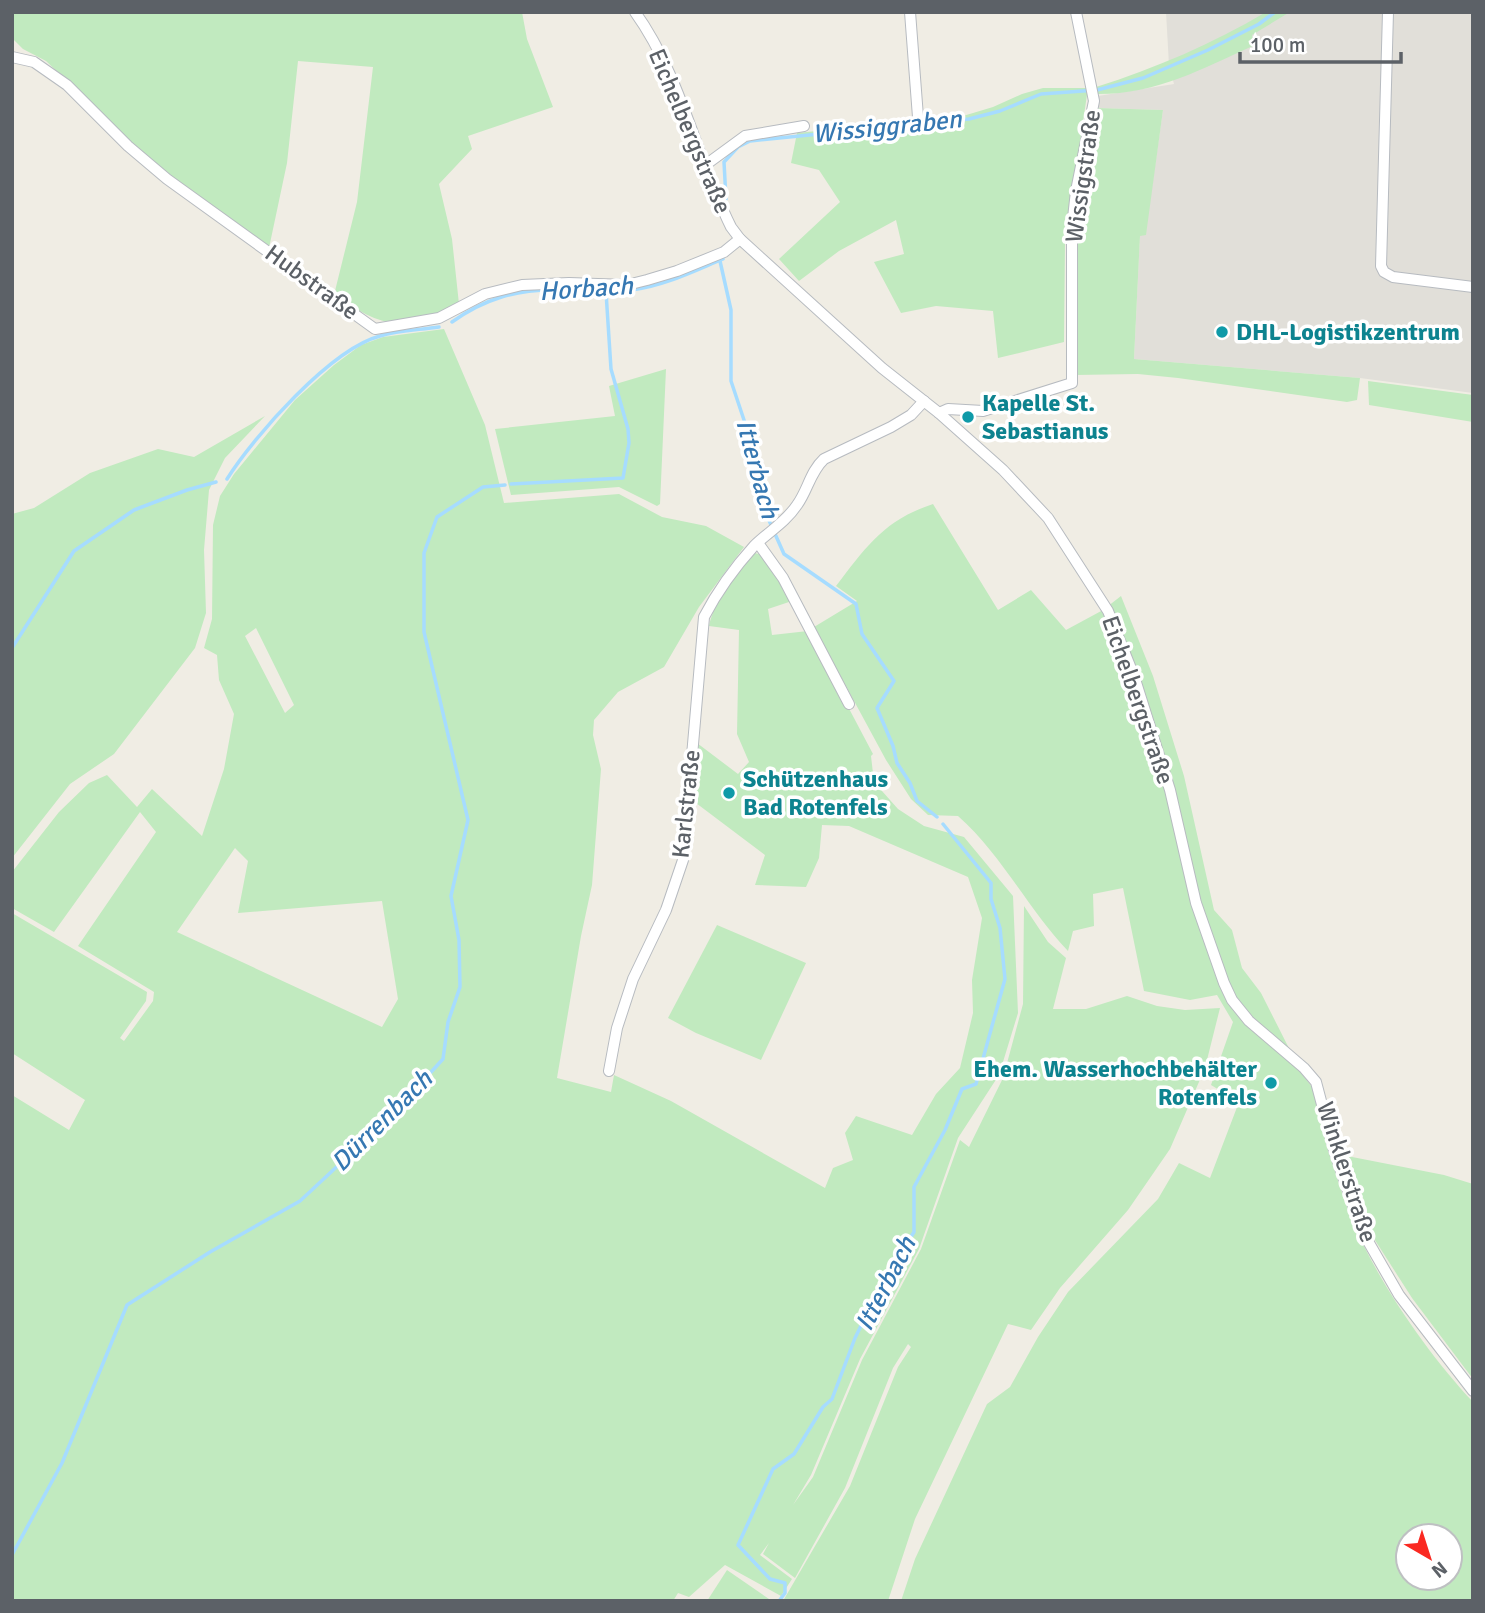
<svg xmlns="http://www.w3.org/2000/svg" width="1485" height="1613" font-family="Signika,sans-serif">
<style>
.industrial{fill:#e1dfd9}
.green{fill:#c1eabf;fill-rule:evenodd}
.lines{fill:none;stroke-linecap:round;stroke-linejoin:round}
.stream{stroke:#a6dcff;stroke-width:3.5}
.street-casing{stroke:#b7bbc0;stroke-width:12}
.street{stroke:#fff;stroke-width:10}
.culture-dot{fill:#0f9aa8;stroke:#fff;stroke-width:2.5}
.labels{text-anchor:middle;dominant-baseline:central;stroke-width:7;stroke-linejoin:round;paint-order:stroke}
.street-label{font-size:24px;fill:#5c6167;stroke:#fff}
.culture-label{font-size:24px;font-weight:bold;fill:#0d838f;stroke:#fff;text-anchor:start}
.water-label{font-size:26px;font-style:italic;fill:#3678b2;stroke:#fff}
</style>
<rect width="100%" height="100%" fill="#f0ede4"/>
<polygon class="industrial" points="1166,12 1473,12 1473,393 1360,378 1134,359 1140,235 1145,235 1163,110 1097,108 1098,96 1174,84 1169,65"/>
<g class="green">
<path d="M 12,12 L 522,12 L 527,39 L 553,107 L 468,136 L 472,149 L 439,184 L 452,239 L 459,304 C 402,332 387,330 334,295 L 357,202 L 373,67 L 298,61 L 287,163 L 269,248 L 176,180 L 127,139 L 46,61 L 23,49 L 12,38 Z"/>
<path d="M 1266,12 L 1290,12 L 1252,35 L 1255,45 C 1201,69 1158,94 1098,94 L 1096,87 C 1156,68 1212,44 1266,12 Z"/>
<polygon points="1043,88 1088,88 1065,243 1064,342 998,358 993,311 936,306 901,313 874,262 904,254 896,220 839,251 799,281 779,259 840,202 819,170 791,163 797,133 963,116 993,107 1022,94"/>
<polygon points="1097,108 1163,110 1146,235 1140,236 1134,359 1360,378 1357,400 1347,402 1178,378 1138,374 1075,375 1075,231 1081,183"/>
<path d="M 444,329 L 485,425 L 504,503 L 619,494 L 662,517 L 706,526 L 744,547 L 699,607 L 664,667 L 618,692 L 594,720 L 593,735 L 601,769 L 592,885 L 581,936 L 557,1078 L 611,1092 L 614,1075 L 671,1101 L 825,1188 L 833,1168 L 853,1160 L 845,1133 L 856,1116 L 912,1135 L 936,1094 L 960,1068 L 973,1013 L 972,980 L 982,918 L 968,877 L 849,826 L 822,825 L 819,858 L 806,887 L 755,885 L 765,855 L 692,800 L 697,743 L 738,774 L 749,762 L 737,734 L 739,630 L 709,626 C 715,598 736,574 755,553 L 762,555 L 792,601 L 768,609 L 772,635 L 808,631 L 873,754 L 871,756 L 874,782 L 898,809 L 924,826 L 964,837 L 1013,896 L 1018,1013 L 999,1075 L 958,1138 L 919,1249 L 860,1359 L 811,1475 L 793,1505 L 813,1477 L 862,1360 L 921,1249 L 960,1140 L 969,1147 L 1003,1078 L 1023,1004 L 1024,906 L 1048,942 L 1066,958 L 1053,1009 L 1086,1009 L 1127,996 L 1157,1006 L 1185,1010 L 1220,1008 L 1205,1068 L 1170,1149 L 1128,1210 L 1060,1288 L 1031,1330 L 1008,1324 L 915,1519 L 888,1601 L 783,1601 L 850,1486 L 898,1367 L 911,1347 L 908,1344 L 893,1368 L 845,1488 L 795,1578 L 763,1554 L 769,1543 L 760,1555 L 792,1579 L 781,1596 L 725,1565 L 689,1597 L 678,1593 L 673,1601 L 12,1601 L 12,1095 L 69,1130 L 85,1100 L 12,1053 L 12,913 L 147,992 L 146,1001 L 120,1038 L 124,1041 L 153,1001 L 154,992 L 78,946 L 156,832 L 140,812 L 54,932 L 12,908 L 12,872 L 59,812 L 89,783 L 107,775 L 137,807 L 152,789 L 202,836 L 224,769 L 234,714 L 219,680 L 217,655 L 204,648 L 212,619 L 213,525 L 220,496 L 234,474 L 295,400 L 334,365 L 361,345 L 383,337 ZM 256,628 L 294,705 L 285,713 L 245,636 ZM 235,848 L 248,861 L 238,913 L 382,901 L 398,999 L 382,1027 L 177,932 Z"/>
<polygon points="666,369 660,504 657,506 619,487 511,495 495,429 615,416 609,386"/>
<polygon points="1368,381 1473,395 1473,422 1369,405"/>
<polygon points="265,416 225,458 209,490 204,550 206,613 195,648 114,754 70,784 12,858 12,514 34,508 90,473 158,449 194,457"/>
<path d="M 933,504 L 998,610 L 1031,590 L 1066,630 L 1103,610 L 1121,596 L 1153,676 L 1184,776 L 1214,910 L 1232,930 L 1242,968 L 1261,993 L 1302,1074 L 1312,1087 C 1324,1130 1334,1174 1350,1215 C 1375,1278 1427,1353 1473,1402 L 1473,1601 L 901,1601 L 915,1559 L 987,1404 L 1010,1387 L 1038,1337 L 1068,1292 L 1158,1199 L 1179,1163 L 1210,1178 L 1239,1102 L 1211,1085 L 1233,1022 L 1217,995 L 1190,1000 L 1144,991 L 1123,888 L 1093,894 L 1094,926 L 1073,931 L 1068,951 C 1028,909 1002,855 958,816 L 928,815 L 911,799 L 886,760 L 814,627 L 857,601 L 836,586 C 866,547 884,520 933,504 ZM 1408,1536 L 1450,1536 L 1450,1578 L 1408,1578 Z"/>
<polygon points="717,925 806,963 761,1060 696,1033 668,1018"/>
<polygon points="1342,1155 1444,1175 1473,1184 1473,1379 1412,1298 1364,1223"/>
<polygon points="727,1570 769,1599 707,1601"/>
</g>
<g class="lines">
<g class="stream">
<polyline points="726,199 724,162 738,147 750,141 969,119 1000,111 1041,94 1097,90 1143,78 1208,50 1259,24 1275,12"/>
<polyline points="720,261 731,310 731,381 757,459 759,495 763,507 784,554 856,604 862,634 894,681 877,708 893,746 897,763 910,783 917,801 937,817"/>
<path d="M 452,322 C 484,299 517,289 557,290 C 582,290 607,294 632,290 C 664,286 694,271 723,259"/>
<path d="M 227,479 C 254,436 331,349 380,336 C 399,330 420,330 439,327"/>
<polyline points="511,484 623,478 629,443 628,429 611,369 606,292"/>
<polyline points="12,648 74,551 134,510 187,490 216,482"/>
<polyline points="12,1555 62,1463 127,1305 210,1252 300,1201 388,1119 443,1059 448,1022 460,987 459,940 451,896 468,820 424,632 424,553 437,517 483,487 505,485"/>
<polyline points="779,1601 785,1593 785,1583 770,1579 738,1545 773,1469 794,1454 823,1407 832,1399 855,1338 883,1281 914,1232 914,1187 945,1130 962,1089 976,1084 1005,979 1000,928 991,899 991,883 943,824"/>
</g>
<defs>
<g id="street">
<path d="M 635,12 C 681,76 696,157 731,227 L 740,239 L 882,368 L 939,413 L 1003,470 L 1048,518 L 1108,611 L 1134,676 L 1170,790 L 1196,903 L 1224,983 L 1232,1000 L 1249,1021 L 1304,1068 L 1316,1082 L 1334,1150 L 1361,1229 L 1399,1295 L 1473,1391"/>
<polyline points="910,12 918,117"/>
<polyline points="1388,12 1381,266 1384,272 1393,277 1473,287"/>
<polyline points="12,57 34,62 67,85 128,146 167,179 375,329 439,318 485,294 522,285 569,283 627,285 647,280 677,271 724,252 740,239"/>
<polyline points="704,166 745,136 804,126"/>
<polyline points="939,413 948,409 983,411 1072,383 1072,227 1076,191 1094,101 1076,12"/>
<polyline points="758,543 783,578 849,704"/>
<path d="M 609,1071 L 617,1028 L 633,979 L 666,910 L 683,860 L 704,617 C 717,592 735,567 754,546 C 768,532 785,523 797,505 C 808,490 810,472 824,459 L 891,427 L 911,415 L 924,401"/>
</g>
</defs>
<use href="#street" class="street-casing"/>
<use href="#street" class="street"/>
</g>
<g class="culture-dot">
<circle cx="1222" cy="332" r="7"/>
<circle cx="968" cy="417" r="7"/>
<circle cx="729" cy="793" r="7"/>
<circle cx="1271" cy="1083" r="7"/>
</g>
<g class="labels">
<g class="street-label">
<text transform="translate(690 131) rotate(67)">Eichelbergstraße</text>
<text transform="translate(1083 176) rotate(-82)">Wissigstraße</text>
<text transform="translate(312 282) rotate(36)">Hubstraße</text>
<text transform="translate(1138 700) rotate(71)">Eichelbergstraße</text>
<text transform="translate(686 804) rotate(-84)">Karlstraße</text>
<text transform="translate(1347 1172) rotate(72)">Winklerstraße</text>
</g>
<g class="culture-label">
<text x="1236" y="332">DHL-Logistikzentrum</text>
<text x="982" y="403">Kapelle St.<tspan x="982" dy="28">Sebastianus</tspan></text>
<text x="743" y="779">Schützenhaus<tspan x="743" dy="28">Bad Rotenfels</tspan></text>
<text x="1257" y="1069" text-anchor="end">Ehem. Wasserhochbehälter<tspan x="1257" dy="28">Rotenfels</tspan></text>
</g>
<g class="water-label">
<text transform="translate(887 127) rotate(-6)">Wissiggraben</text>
<text transform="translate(586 289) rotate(-4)">Horbach</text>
<text transform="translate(757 469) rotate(75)">Itterbach</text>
<text transform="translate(382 1121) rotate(-45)">Dürrenbach</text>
<text transform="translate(886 1284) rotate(-63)">Itterbach</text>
</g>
</g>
<rect width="1485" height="1613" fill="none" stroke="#5c6167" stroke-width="28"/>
<g transform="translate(1429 1557) rotate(141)"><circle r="33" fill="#ffffff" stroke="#bec0c2" stroke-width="2"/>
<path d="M0-5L12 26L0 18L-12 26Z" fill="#fa2921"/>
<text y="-10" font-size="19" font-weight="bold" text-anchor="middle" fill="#5c6167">N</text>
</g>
<path d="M1240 52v10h161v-10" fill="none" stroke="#5c6167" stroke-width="3.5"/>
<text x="1250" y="52" font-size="21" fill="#5c6167" stroke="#ffffff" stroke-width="5" paint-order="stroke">100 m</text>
</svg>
